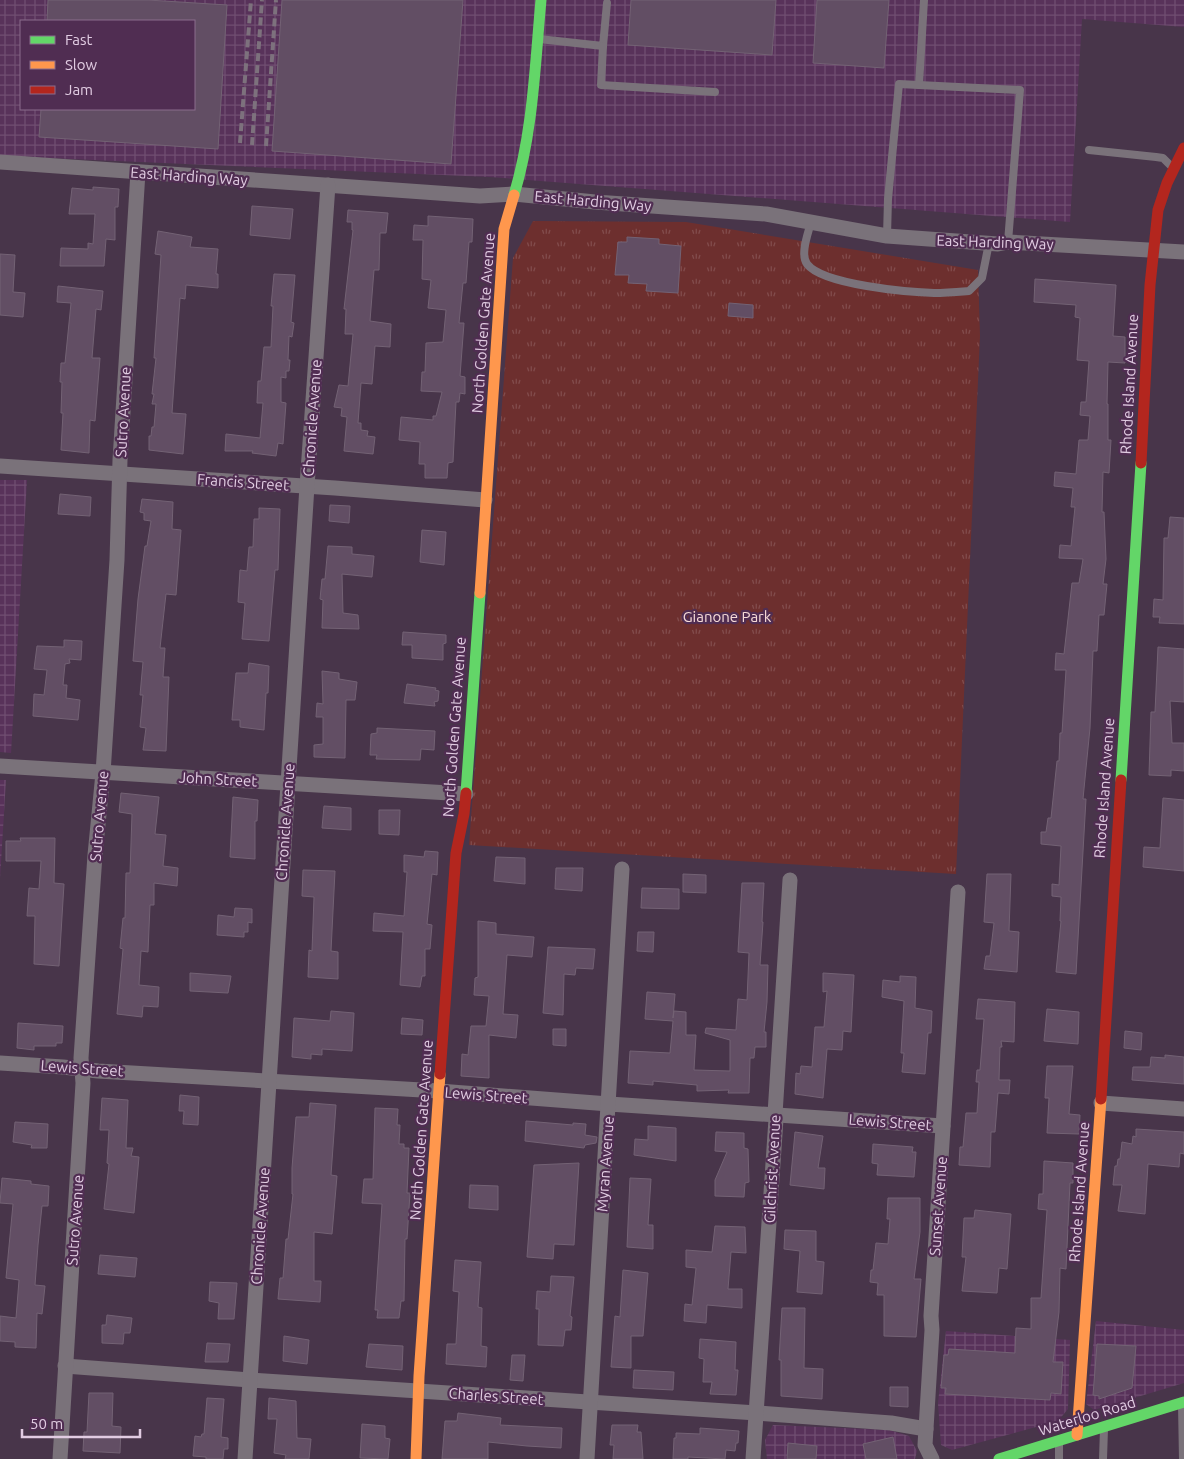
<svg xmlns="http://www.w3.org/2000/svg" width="1184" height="1459" font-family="Ubuntu,sans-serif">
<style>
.industrial{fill:url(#industrial-grid);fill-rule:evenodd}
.grass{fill:url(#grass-tufts)}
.building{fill:#624e64;stroke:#736274}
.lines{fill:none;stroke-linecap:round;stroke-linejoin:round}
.lane{stroke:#7a727a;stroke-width:8}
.street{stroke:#7a727a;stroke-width:15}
.fast{stroke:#63d668;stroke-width:11}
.slow{stroke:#ff974d;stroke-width:11}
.jam{stroke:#b3261e;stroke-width:11}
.rail{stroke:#7d717d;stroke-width:4;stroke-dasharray:8 4;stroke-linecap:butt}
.labels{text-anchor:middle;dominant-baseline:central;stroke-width:4.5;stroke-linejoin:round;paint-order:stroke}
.street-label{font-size:15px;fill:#e1cce2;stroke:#502d52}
.park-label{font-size:15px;fill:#f6dad7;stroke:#502d52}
</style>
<defs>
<pattern id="industrial-grid" width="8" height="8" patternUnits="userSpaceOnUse" patternTransform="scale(1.25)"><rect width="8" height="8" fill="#58325a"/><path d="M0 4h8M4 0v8" fill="none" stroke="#704e71"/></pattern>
<pattern id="grass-tufts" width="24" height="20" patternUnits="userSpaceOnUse" patternTransform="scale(1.25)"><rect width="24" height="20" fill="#6d2f2e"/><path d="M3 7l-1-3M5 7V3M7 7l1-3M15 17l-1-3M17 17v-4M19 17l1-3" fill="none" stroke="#824c4c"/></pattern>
</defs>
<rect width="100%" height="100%" fill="#48354a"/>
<g class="industrial">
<path d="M 0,0 L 1184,0 L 1184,27 L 1082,19 L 1070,222 L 490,177 L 0,156 ZM 21,21 L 194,21 L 194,109 L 21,109 Z"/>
<polygon points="0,480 27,480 11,753 0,752"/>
<polygon points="0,780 6,780 0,878"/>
<polygon points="1096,1321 1184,1330 1184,1383 1094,1410 1086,1404"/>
<polygon points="946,1331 1070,1340 1068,1409 1058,1421 952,1450 941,1445 938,1403"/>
<polygon points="773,1425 889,1430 909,1436 917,1451 915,1459 767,1459 765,1440"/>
</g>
<polygon class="grass" points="533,221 686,222 978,270 980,336 956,874 469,845 513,258"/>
<g class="building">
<polygon points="48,0 148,0 227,5 218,149 39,137 41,109 194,109 194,21 47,21"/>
<polygon points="282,0 463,0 451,164 272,151"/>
<polygon points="631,0 776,0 772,55 628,45"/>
<polygon points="817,0 889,0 884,68 813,63"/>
<polygon points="93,187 119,189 118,207 115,207 115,240 106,239 104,266 60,266 61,248 88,249 88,243 93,244 95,214 69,214 72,188 93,190"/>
<polygon points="252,206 293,209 290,239 250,235"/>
<polygon points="348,210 388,213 386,233 380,233 379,270 374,270 370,321 391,324 390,347 375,346 372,384 361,383 358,423 361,423 361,430 368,431 367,436 375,437 373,454 344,451 347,417 341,416 342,408 334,407 339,385 348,386 353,334 345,334 346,309 344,309 353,230 352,230 352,222 347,222"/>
<polygon points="428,216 473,219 472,242 469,242 466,283 463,283 459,323 464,323 460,376 465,377 465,394 460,393 459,402 456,402 453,462 448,463 447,478 425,478 425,464 419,464 420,442 399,440 401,417 433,420 433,416 436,416 442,392 421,391 422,372 425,372 426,343 443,342 446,310 428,308 431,280 422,279 423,240 413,240 414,225 428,226"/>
<polygon points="158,231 192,237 190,247 218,249 216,274 218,274 218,288 186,285 185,299 180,298 172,413 186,414 183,454 149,450 149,436 151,436 152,427 154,427 156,404 152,404 154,394 152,394 156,358 154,358 161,255 155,254"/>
<polygon points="627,237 659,239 659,244 681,246 678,293 646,291 647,284 628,283 629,275 615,275 618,242 627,242"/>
<polygon points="0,254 15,255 13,292 25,293 23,317 0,315"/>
<polygon points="274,274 295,275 291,322 294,323 292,337 289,336 288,360 290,360 289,371 286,371 286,378 281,377 281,402 286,403 283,444 278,443 276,456 252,453 253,451 225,451 226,434 260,438 263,403 257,403 258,381 261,381 264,347 271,347 273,306 271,306"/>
<polygon points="1035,279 1116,285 1113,336 1125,337 1125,363 1108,362 1107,404 1108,404 1108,440 1111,440 1109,473 1103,472 1102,512 1104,512 1106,559 1103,584 1107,584 1104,615 1099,615 1097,651 1093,651 1090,728 1083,799 1086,799 1076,974 1056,972 1061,921 1060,921 1061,897 1052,896 1052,884 1059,885 1061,846 1041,844 1041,832 1046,832 1048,818 1051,818 1057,761 1059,761 1060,733 1062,733 1066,670 1055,670 1056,653 1064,654 1072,583 1079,583 1083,559 1059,558 1060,545 1071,546 1075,507 1071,507 1073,488 1054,486 1055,472 1076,474 1079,440 1088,440 1090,416 1080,415 1081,402 1086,402 1089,361 1077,360 1080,318 1075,317 1076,305 1034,302"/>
<polygon points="58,286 103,291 101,310 96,309 92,358 100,358 95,421 90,420 89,453 61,450 63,413 61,413 62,382 60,382 61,363 65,363 71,303 57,302"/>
<polygon points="729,303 753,305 753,318 728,316"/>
<polygon points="60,494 91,497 90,516 58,514"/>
<polygon points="142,499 173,502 172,529 181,530 176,595 166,594 160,648 165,648 163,677 169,677 166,751 143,750 146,728 140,727 143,695 140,695 143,662 133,661 138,599 145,546 147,546 151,521 144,520 144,513 140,512"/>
<polygon points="330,505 350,506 349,523 329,521"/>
<polygon points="259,508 280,509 278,570 275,570 269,641 242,639 245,603 238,602 240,570 247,571 249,547 253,547 254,519 259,519"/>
<polygon points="1170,517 1184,518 1184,624 1159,623 1160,617 1153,617 1154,599 1163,600 1164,538 1168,538"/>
<polygon points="422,530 446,532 444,565 420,562"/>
<polygon points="328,546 352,547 352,554 374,556 372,577 342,574 343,613 358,615 359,629 322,628 323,600 320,599 322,579 325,579"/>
<polygon points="403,632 446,635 446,643 443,644 443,660 412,658 412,645 402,645"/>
<polygon points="64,640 82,641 81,660 69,659 70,663 65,664 63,685 67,685 66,698 80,700 78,720 33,716 34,694 44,695 47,670 34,669 37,646 64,647"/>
<polygon points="1158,647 1184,649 1184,702 1170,701 1172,743 1184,743 1184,771 1171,770 1171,776 1149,775 1151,712 1155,712"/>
<polygon points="249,663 269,666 268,693 266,693 264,730 240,727 240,720 232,720 236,673 248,673"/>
<polygon points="322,671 339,673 339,679 357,682 355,700 346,700 345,758 314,757 314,745 323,744 323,717 316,717 317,703 323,704"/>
<polygon points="407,684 436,688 435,690 439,691 438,701 434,702 435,706 404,703"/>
<polygon points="377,728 435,731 434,750 421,749 420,760 376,759 377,755 370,755 371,734 377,733"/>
<polygon points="121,793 159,797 155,834 166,835 163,866 178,868 177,886 154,883 154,905 150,905 148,952 141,951 139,985 159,987 158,1007 143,1006 142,1017 117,1014 123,949 120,948 123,918 125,918 126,873 130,873 132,814 119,812"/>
<polygon points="233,797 258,800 257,821 255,821 255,859 230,857"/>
<polygon points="1163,798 1184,800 1184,871 1143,867 1144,847 1160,848"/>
<polygon points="324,806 351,808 351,830 322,828"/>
<polygon points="379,810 400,810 399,835 379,834"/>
<polygon points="20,838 55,838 54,883 64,884 59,966 34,964 35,916 27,916 29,888 39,889 41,861 6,861 6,841 21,841"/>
<polygon points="425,851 438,852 437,875 432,874 427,924 432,925 430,949 425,949 425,976 422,976 420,987 400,985 403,932 373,931 374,913 404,916 407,872 404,872 404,855 424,857"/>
<polygon points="496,857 525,858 525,884 494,881"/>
<polygon points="556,868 583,868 582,891 555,889"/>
<polygon points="303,870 335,871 331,951 338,952 338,979 308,977 309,950 312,951 314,897 302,896"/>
<polygon points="683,874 706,875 706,893 683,892"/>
<polygon points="987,874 1011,874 1009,931 1019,932 1017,972 984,969 986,956 990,956 994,923 984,922"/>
<polygon points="742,883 764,883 762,922 763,922 760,965 768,965 767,1002 764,1032 766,1032 766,1047 755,1047 754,1058 750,1058 749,1093 728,1093 729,1090 697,1091 697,1085 653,1081 653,1085 628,1083 630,1051 670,1053 673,1021 645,1019 647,992 675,994 673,1018 674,1011 686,1012 686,1035 696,1035 694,1070 730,1071 730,1040 705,1033 706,1028 736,1030 738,999 747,1000 749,953 738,952"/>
<polygon points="642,888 679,889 679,909 641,908"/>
<polygon points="235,908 252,909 252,923 248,922 248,932 244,932 244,937 217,935 218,915 234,917"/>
<polygon points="478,921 496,923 496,934 534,937 532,957 507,955 503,1014 518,1015 516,1038 489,1035 489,1078 461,1076 462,1054 468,1055 471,1026 486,1026 489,996 474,995 475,978 478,977"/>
<polygon points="638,932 654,932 653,952 637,951"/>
<polygon points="548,947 595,949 593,969 576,968 575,975 564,974 563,1015 543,1013"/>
<polygon points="190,973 231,976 228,993 190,991"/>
<polygon points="823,973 854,975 851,1032 843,1031 842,1050 827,1049 823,1098 795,1094 796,1073 800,1074 801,1066 812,1067 815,1027 824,1027 827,991 823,992"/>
<polygon points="900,976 916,977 915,1008 932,1011 931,1033 928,1033 925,1074 902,1072 904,1053 901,1053 904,1001 882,997 883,980 900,982"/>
<polygon points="978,999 1015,1002 1014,1042 1001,1041 1002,1047 1000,1047 999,1080 1010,1080 1009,1094 998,1093 995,1132 991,1132 990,1167 959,1165 960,1147 963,1147 966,1113 977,1113 979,1082 976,1082 977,1070 980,1070 984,1019 976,1019"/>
<polygon points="1047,1009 1079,1012 1078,1044 1044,1041"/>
<polygon points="331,1011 354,1013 352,1051 322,1049 322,1055 311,1054 311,1059 292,1057 294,1018 330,1021"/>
<polygon points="402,1018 423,1020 422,1035 401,1034"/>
<polygon points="18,1023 63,1026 62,1043 56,1043 56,1046 34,1046 34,1050 17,1048"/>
<polygon points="553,1029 566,1029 566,1046 553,1045"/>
<polygon points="1125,1031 1142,1033 1141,1050 1124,1048"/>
<polygon points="1165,1055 1184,1057 1184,1084 1132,1080 1133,1067 1150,1067 1151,1057 1165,1058"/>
<polygon points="1047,1066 1073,1066 1069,1114 1080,1115 1079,1134 1047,1133 1049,1098 1045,1098"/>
<polygon points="180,1095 199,1097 198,1125 183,1124 184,1111 179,1111"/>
<polygon points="102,1098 128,1100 126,1148 133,1148 131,1156 139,1157 134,1213 104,1209 109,1164 107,1163 109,1130 100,1130"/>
<polygon points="310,1103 336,1105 331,1175 337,1176 332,1234 314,1232 314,1281 321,1281 320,1302 278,1299 280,1278 283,1278 286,1239 288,1239 293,1194 292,1194 292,1168 296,1117 309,1117"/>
<polygon points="375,1108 398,1109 397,1125 400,1125 399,1144 404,1144 404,1148 409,1148 407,1193 410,1193 407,1239 405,1239 404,1301 401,1301 399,1318 377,1318 378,1310 375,1310 382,1204 362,1203 364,1179 373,1179"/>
<polygon points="526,1121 573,1125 573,1123 586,1124 585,1135 597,1137 596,1143 585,1145 584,1148 525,1141"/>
<polygon points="15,1122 48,1124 47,1148 31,1148 32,1145 13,1142"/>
<polygon points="648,1126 676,1128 676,1161 634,1155 635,1139 648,1140"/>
<polygon points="1136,1129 1184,1132 1184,1154 1180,1153 1179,1167 1148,1164 1145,1214 1118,1211 1122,1185 1113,1185 1115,1166 1117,1166 1118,1159 1120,1159 1122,1142 1132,1144 1133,1136 1136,1137"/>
<polygon points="716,1132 744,1133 744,1148 748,1149 749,1182 745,1183 744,1197 715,1196 715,1180 727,1152 715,1151"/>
<polygon points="795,1132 823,1136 818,1168 825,1168 824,1189 790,1185"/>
<polygon points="873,1144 913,1147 912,1152 916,1152 914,1177 877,1175 878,1164 872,1163"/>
<polygon points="1044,1161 1073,1163 1073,1183 1070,1183 1066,1269 1060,1268 1059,1312 1053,1362 1063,1362 1061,1394 1051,1393 1050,1400 945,1394 946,1388 941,1388 944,1355 948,1355 949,1349 1015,1353 1016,1328 1031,1329 1031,1298 1041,1298 1047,1210 1038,1209 1039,1194 1043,1194"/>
<polygon points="579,1163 574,1245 554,1244 553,1259 527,1257 534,1165"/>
<polygon points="2,1178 31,1181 31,1184 49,1186 48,1206 42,1206 38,1245 35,1285 45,1286 42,1314 37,1313 36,1348 15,1347 15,1342 0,1341 0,1316 16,1318 19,1280 6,1278 13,1204 0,1203"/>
<polygon points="630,1178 651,1179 648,1225 653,1225 653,1249 627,1247"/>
<polygon points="470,1185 498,1186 498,1210 469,1208"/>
<polygon points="888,1198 920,1198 920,1232 914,1279 921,1279 916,1337 884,1336 884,1295 877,1295 878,1283 870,1282 871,1270 873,1270 876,1243 888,1244 890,1219 887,1219"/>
<polygon points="975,1210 1011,1214 1007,1269 999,1268 997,1293 962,1291 966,1257 962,1257 964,1218 974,1218"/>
<polygon points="715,1226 745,1227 746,1253 731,1252 728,1289 742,1289 742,1308 707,1305 706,1323 684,1321 685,1304 692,1305 696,1268 686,1267 686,1250 712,1252"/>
<polygon points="785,1230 816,1231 816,1261 824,1262 822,1294 797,1292 800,1251 784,1249"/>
<polygon points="100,1255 137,1258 135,1277 98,1274"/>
<polygon points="455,1260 481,1262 478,1307 482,1308 481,1346 487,1347 486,1367 446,1364 447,1344 456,1344 459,1292 453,1291"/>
<polygon points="623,1270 648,1273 643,1336 631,1336 631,1368 611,1367 615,1316 620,1317"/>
<polygon points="551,1276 574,1277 570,1316 572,1317 571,1330 565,1330 563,1346 538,1345 539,1309 536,1309 537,1291 550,1292"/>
<polygon points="210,1282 237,1283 234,1319 218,1319 219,1303 209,1301"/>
<polygon points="782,1308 805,1308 804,1368 823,1369 822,1399 781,1396 781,1360 779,1360"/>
<polygon points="107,1315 132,1318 130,1333 124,1333 123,1344 102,1343 102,1325 106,1325"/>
<polygon points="284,1336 309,1340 307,1364 283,1361"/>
<polygon points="700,1339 736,1342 735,1370 738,1370 736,1395 710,1394 712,1382 703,1382 704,1359 699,1358"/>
<polygon points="207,1343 230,1344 228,1362 205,1362"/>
<polygon points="369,1344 403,1346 402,1370 366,1367"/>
<polygon points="1097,1344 1136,1346 1132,1388 1099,1399 1099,1396 1093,1395"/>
<polygon points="512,1355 525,1355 523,1381 510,1380"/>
<polygon points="634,1370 674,1372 673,1390 633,1388"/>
<polygon points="890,1387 908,1387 908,1407 890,1406"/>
<polygon points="89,1393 113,1393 112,1426 121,1427 120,1453 83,1451 84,1432 87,1432"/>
<polygon points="207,1398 224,1399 221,1437 228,1438 228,1449 224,1449 223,1459 206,1459 206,1457 193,1456 195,1436 201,1437 202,1434 204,1434"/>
<polygon points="269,1398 296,1401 297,1438 311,1439 309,1459 285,1459 286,1455 274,1453 277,1419 268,1419"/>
<polygon points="458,1413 501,1418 500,1425 562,1428 561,1448 527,1446 488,1442 488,1459 442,1459 445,1421 457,1421"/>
<polygon points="362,1424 385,1426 385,1438 390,1439 388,1459 360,1458"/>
<polygon points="612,1425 638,1425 637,1432 641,1432 643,1459 613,1459 614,1445 610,1445"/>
<polygon points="700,1428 739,1431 738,1443 736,1443 735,1451 726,1450 725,1459 688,1457 688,1459 673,1459 674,1438 676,1438 676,1433 700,1434"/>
<polygon points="893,1437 897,1459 866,1459 863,1444"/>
<polygon points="788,1443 817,1446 816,1459 787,1459"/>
</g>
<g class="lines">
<g class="lane">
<polyline points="539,39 603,46 607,3"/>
<polyline points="603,46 601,85 715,92"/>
<polyline points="919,85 924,0"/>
<polyline points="1089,150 1156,157 1163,158 1173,168"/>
<path d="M 811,222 C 808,234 800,254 807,264 C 823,285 908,292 934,293 C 946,293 957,292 969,291 L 982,278 L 989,243"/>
<polyline points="887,236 888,199 899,84 1020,90 1008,242"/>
<polyline points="1182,1405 1183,1459"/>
<polyline points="1059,1442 1059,1459"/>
<polyline points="1103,1459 1104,1429"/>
</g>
<g class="street">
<polyline points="0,162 480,196 514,194 595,202 766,214 887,236 998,244 1008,242 1184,252"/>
<polyline points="0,466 335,488 485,500"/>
<polyline points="0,766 466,794"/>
<polyline points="0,1063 63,1067 98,1071 439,1091 609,1104 943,1126"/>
<polyline points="1101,1103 1184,1109"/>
<polyline points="65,1366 250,1380 757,1413 891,1423 926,1429"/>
<polyline points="60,1459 83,1083 81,1058 95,855 103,773 117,560 120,460 138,172"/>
<polyline points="245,1459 307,486 328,185"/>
<polyline points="587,1459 622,869"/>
<polyline points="753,1459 776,1119 775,1114 790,880"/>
<polyline points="932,1459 925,1445 932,1330 931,1316 958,892"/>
</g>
<g class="fast">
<path d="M 514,195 C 533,132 535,65 541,0"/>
<polyline points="1121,780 1141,463"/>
<polyline points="466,793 480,593"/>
<polyline points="999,1459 1184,1402"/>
</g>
<g class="slow">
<polyline points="480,593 504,229 514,195"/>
<polyline points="1077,1435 1101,1099"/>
<polyline points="416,1459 419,1376 440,1074"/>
</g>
<g class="jam">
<polyline points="1141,463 1150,285 1158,210 1167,183 1184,148"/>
<polyline points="440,1074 456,853 464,814 466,793"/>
<polyline points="1101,1099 1121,780"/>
</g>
<g class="rail">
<polyline points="240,143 251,0"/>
<polyline points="252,145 262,0"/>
<polyline points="266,146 276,0"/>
</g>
</g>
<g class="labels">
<g class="street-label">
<text transform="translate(189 176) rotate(4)">East Harding Way</text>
<text transform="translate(593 201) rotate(5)">East Harding Way</text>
<text transform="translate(995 242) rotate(2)">East Harding Way</text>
<text transform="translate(483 323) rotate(-86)">North Golden Gate Avenue</text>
<text transform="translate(1129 384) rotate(-87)">Rhode Island Avenue</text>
<text transform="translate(123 412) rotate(-87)">Sutro Avenue</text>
<text transform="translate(312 418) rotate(-86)">Chronicle Avenue</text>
<text transform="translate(243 482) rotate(4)">Francis Street</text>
<text transform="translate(454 727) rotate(-86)">North Golden Gate Avenue</text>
<text transform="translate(218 779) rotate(3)">John Street</text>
<text transform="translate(1104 788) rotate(-86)">Rhode Island Avenue</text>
<text transform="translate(99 816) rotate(-85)">Sutro Avenue</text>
<text transform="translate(285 822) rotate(-86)">Chronicle Avenue</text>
<text transform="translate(82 1068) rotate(4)">Lewis Street</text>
<text transform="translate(486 1095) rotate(4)">Lewis Street</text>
<text transform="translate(890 1122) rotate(4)">Lewis Street</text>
<text transform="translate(421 1130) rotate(-86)">North Golden Gate Avenue</text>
<text transform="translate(605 1164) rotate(-86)">Myran Avenue</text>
<text transform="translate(772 1169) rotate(-87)">Gilchrist Avenue</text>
<text transform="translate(1079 1192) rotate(-86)">Rhode Island Avenue</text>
<text transform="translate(938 1206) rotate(-86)">Sunset Avenue</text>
<text transform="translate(75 1220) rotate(-86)">Sutro Avenue</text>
<text transform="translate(260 1226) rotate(-86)">Chronicle Avenue</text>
<text transform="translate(496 1396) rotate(4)">Charles Street</text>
<text transform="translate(1087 1416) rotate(-17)">Waterloo Road</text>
</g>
<g class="park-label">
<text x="727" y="616">Gianone Park</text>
</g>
</g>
<rect x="20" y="20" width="175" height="90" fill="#502d52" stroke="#8a6d8c"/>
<rect x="30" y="36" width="25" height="8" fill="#63d668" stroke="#8a6d8c"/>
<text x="65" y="45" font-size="15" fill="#e1cce2">Fast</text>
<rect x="30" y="61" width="25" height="8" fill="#ff974d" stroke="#8a6d8c"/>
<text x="65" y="70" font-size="15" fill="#e1cce2">Slow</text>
<rect x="30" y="86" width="25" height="8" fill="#b3261e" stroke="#8a6d8c"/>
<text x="65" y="95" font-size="15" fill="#e1cce2">Jam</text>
<path d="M22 1429v8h118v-8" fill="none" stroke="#e1cce2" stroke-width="2.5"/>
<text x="30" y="1429" font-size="15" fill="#e1cce2" stroke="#502d52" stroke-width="4" paint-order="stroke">50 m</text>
</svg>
